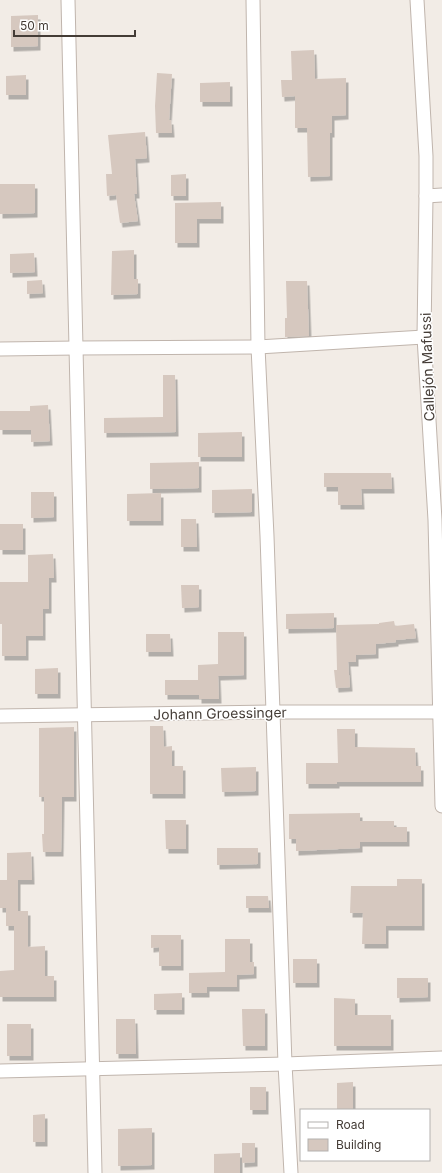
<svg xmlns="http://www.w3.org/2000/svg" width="442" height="1173" font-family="Inter,sans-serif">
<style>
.building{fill:#d6c8bf;filter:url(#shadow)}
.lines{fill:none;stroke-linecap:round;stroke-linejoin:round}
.minor-casing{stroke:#c0b5ad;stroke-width:15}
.minor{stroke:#fff;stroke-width:13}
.labels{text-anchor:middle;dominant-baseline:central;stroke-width:3;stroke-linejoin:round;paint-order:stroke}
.street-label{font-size:14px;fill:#443c36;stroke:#fff}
</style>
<defs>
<filter id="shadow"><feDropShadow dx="2.5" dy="4.5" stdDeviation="0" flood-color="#0004"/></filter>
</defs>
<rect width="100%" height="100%" fill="#f2ece6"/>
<g class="building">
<polygon points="38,15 38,46 11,47 11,16"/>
<polygon points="314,50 315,79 346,78 346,115 332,116 332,133 330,133 330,176 308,177 307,128 295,128 295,96 282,97 281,80 292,80 291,51"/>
<polygon points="157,73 172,74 169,120 171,120 172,133 156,133 155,106"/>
<polygon points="26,75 26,95 6,95 6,76"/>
<polygon points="230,82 230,102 200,102 200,83"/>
<polygon points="145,132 147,158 135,159 137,194 134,194 138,221 120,223 116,195 107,196 106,174 112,174 108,135"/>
<polygon points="186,174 186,196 171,196 171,175"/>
<polygon points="0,184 35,184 35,213 0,214"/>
<polygon points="221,202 221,219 197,219 197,243 175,243 175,203"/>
<polygon points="134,250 134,279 138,279 138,294 111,295 112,251"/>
<polygon points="34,253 35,272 10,273 10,254"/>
<polygon points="42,280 43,293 27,294 27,281"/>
<polygon points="286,281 307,281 309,336 285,337 285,318 287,318"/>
<polygon points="163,375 175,375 176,432 104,433 104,418 163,417"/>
<polygon points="48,405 50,441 31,442 31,430 0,430 0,411 30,411 30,406"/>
<polygon points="242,432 242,457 198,457 198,433"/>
<polygon points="199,462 199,488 150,489 150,463"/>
<polygon points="324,473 391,473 392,489 361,489 362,505 338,505 338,487 324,487"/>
<polygon points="252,489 252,512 212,513 212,490"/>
<polygon points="31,492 54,492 54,517 31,518"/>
<polygon points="161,493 161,521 127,521 127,494"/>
<polygon points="181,519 196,519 197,547 181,547"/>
<rect x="0" y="524" width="23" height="26"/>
<polygon points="53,554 54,578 49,578 49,609 43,609 43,636 26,636 26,656 2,656 2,624 0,624 0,582 28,582 28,555"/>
<polygon points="181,585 199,585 199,607 182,608"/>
<polygon points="334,613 334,628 286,629 286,614"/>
<polygon points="394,621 395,626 414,624 416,638 396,640 396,642 376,644 376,654 356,655 356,662 348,662 350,687 336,688 334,670 337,670 336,625 379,624 379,623"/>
<polygon points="218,632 244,632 244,675 218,676 219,699 199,699 199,695 165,695 165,680 198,680 198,665 218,664"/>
<polygon points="146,634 170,634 171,652 146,652"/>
<polygon points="58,668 58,694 35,694 35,669"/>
<polygon points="150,726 163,726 164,747 172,746 172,766 183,766 183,794 150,794"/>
<polygon points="74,727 74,797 62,797 61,852 43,852 42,834 44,834 44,797 39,797 39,728"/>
<polygon points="337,729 355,729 355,747 415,748 416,766 421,766 421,782 337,782 337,784 306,784 306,763 338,763"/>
<polygon points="256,767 256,791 222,792 221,768"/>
<polygon points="360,813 360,821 394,821 394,827 407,827 407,842 360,842 360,848 296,851 296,839 289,839 289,814"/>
<polygon points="165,820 186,820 186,849 166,849"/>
<polygon points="217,848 258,848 258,864 217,865"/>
<polygon points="31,852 32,880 7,880 7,853"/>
<polygon points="397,879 422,879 422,926 386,926 386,944 362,944 363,913 350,913 351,886 397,886"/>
<polygon points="0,880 18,880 18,911 28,911 28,947 45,946 45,976 54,976 54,997 0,997 0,971 14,970 14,926 6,926 6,908 0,908"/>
<polygon points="246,896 268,896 269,908 246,908"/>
<polygon points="151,935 181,935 181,966 159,966 159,947 151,948"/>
<polygon points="225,939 250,939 250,962 254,962 254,974 237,975 237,987 207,987 207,993 189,993 189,973 225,972"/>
<rect x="293" y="959" width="24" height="24"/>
<polygon points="397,978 428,978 428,997 397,998"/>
<polygon points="182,993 182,1010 154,1010 154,994"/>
<polygon points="334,998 355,999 355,1015 391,1015 391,1046 334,1046"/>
<polygon points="242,1009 265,1009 265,1046 243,1046"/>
<polygon points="116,1019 135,1019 136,1054 116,1054"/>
<rect x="7" y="1024" width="24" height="32"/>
<polygon points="353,1082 353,1110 337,1110 337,1083"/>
<rect x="250" y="1087" width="16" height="23"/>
<polygon points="45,1114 45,1142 33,1142 33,1115"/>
<polygon points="152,1128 152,1165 118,1166 118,1129"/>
<polygon points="242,1143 255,1143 255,1162 242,1163"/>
<polygon points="240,1153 240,1173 214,1173 214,1154"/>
</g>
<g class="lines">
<defs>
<g id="minor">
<polyline points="68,0 95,1173"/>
<polyline points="253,0 258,347 267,536 285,1064 291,1173"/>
<polyline points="417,0 426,156 426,196 424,337 435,520 442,806"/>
<polyline points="426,196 442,195"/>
<polyline points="0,349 77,348 258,347 424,337"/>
<polyline points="0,716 272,712 439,712"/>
<polyline points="0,1071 285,1064 442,1058"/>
</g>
</defs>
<use href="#minor" class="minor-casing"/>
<use href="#minor" class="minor"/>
</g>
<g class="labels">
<g class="street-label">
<text transform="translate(427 367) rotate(-92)">Callejón Mafussi</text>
<text transform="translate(220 713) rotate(-1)">Johann Groessinger</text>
</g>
</g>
<rect x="300" y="1109" width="130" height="52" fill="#ffffff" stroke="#b4b1af"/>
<rect x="308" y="1122" width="20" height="6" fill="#ffffff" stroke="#b4b1af"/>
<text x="336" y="1129" font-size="12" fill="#443c36">Road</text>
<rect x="308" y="1139" width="20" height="12" fill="#d6c8bf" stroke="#b4b1af"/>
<text x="336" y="1149" font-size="12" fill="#443c36">Building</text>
<path d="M14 30v6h121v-6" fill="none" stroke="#443c36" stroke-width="2"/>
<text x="20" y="30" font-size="12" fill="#443c36" stroke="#ffffff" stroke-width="3" paint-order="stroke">50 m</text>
</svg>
